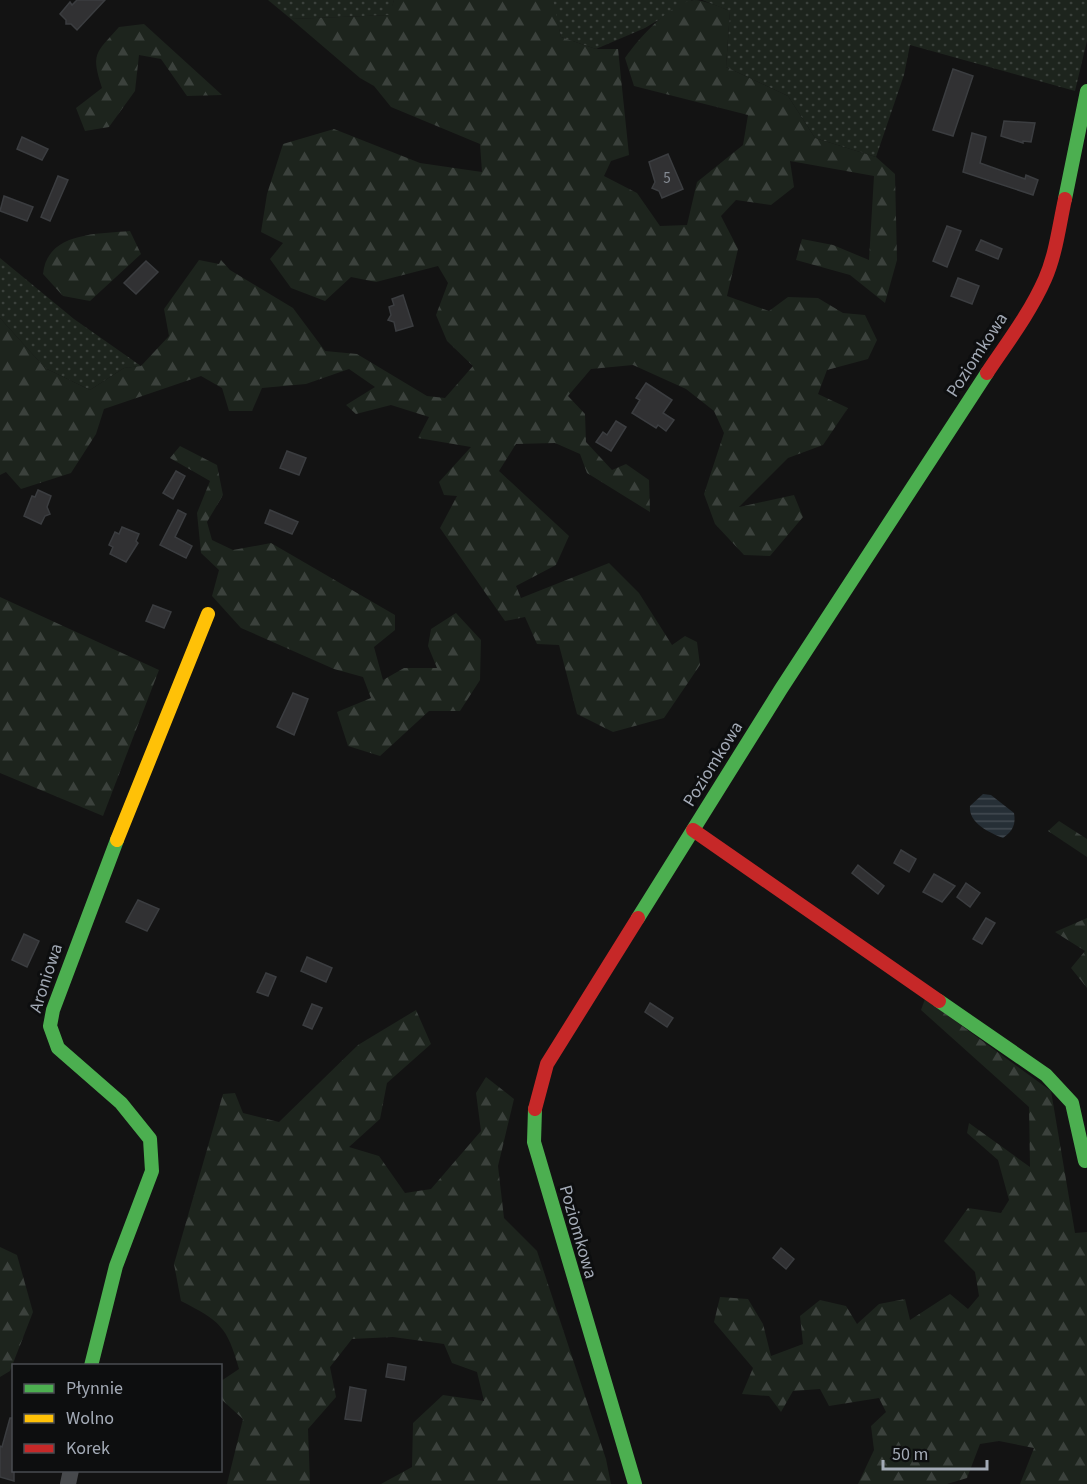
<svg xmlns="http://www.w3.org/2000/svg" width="1087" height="1484" font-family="'Source Sans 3',sans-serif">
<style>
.green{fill:url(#green-dots)}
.forest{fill:url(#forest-firs)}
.water{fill:url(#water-rules)}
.building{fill:#313133;stroke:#3b3d40;stroke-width:1.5}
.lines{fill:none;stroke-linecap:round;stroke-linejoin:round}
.street{stroke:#47494c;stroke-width:16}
.fast{stroke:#4caf50;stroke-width:14}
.slow{stroke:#ffc107;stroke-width:14}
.jam{stroke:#c62828;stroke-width:14}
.labels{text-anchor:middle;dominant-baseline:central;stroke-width:6;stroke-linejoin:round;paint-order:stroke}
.number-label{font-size:15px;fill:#868c95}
.street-label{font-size:18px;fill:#a3aab6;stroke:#0d0e0f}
</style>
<defs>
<pattern id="green-dots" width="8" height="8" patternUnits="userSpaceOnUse" patternTransform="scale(1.5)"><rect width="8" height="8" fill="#1d241d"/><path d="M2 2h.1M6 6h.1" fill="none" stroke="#3b413c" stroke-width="1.8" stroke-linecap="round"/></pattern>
<pattern id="forest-firs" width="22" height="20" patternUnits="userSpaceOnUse" patternTransform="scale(1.5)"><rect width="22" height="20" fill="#1d241d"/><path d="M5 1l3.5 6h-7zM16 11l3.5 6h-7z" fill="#3b413c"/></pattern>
<pattern id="water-rules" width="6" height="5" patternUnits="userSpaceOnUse" patternTransform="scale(1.5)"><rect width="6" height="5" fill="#262f36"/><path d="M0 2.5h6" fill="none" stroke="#424a51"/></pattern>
</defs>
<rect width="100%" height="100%" fill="#131313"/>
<g class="green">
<polygon points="268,0 394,0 390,15 291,19"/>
<polygon points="552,0 692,0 645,28 596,49 561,37"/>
<polygon points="702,0 1087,0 1087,41 1075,91 910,45 904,75 876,157 815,138 788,96 726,67 730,11"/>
<polygon points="0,258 74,319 141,366 124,368 90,390 45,368 0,318"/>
</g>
<g class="forest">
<path d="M 394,0 L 553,0 L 561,37 L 596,49 L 618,49 L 629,155 L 611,161 L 604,176 L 637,193 L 660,226 L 687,225 L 697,182 L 743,145 L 748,115 L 634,86 L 625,58 C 639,38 669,4 694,0 C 705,0 720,7 730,11 L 726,67 L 788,96 L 815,138 L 876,157 L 895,174 L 897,260 L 885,303 L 850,275 L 796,260 L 802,239 L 833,245 L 869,260 L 874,176 L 790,161 L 794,187 L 771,205 L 736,200 L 721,216 L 738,249 L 727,296 L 769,311 L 788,297 L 818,298 L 843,313 L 865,315 L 877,340 L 868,359 L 827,370 L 818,394 L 848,408 L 823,445 L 788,458 L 739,507 L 794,495 L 803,517 L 770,556 L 744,555 L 715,524 L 704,494 L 724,433 L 714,411 L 686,389 L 633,365 L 591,369 L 568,396 L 585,414 L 586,442 L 612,470 L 626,464 L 649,480 L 650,512 L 587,473 L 580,454 L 555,443 L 516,444 L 499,471 L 569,536 L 556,565 L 516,586 L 521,598 L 609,563 L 639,593 L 672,645 L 685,636 L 697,642 L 700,665 L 664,718 L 613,732 L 577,714 L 559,645 L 537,644 L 525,617 L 505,621 L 440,528 L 457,496 L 444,495 L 439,482 L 471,447 L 418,438 L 429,417 L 391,405 L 356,414 L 346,405 L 375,387 L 349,369 L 306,384 L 262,388 L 252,411 L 229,411 L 222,388 L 201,376 L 104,409 L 96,434 L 71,473 L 21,489 L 6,472 L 0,475 L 0,318 L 45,368 L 90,390 L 124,368 L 141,366 L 169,336 L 164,309 L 199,260 L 219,264 L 221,260 L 230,270 L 293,308 L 325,351 L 357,354 L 427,396 L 445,398 L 473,366 L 447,341 L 436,315 L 448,283 L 438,266 L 376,282 L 351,277 L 325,301 L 291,288 L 270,259 L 283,243 L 261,232 L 267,194 L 283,144 L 334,129 L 420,163 L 482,172 L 480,144 L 391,107 L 374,86 L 360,78 L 291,19 L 389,15 Z"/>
<path d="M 144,24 L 222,95 L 187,96 L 161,59 L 139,55 L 135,91 L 109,127 L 85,131 L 76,108 L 102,88 C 91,53 95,54 119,27 Z"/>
<path d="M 130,231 L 141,254 L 90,301 L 63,296 L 43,274 C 47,232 97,234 130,231 Z"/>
<polygon points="180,446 217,465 223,495 207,522 212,540 233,550 271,543 395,615 395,630 374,647 383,680 404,668 437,668 428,646 431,629 456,613 481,640 480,680 460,711 429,711 380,756 348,746 337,712 371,698 363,677 334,669 241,628 212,596 219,570 201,553 197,513 210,481 170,458"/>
<polygon points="0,597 159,670 103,816 0,773"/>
<polygon points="1059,821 1087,839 1087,857 1048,831"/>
<polygon points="1087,918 1087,988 1071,968 1085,951 1055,932"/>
<polygon points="925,999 1051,1091 1075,1233 1087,1232 1087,1484 1020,1484 1034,1448 999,1441 980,1444 967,1478 947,1484 858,1484 874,1450 871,1426 886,1412 879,1398 829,1406 820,1389 793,1391 781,1412 769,1396 742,1394 753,1368 714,1322 720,1297 748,1299 763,1324 771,1356 803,1344 800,1316 820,1300 846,1306 857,1324 879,1304 905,1299 910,1320 950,1294 968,1309 979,1296 975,1272 944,1241 968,1208 1001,1213 1009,1200 998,1160 967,1133 969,1123 1030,1167 1029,1107 921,1010"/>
<path d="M 416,1010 L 431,1044 L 387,1083 L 380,1119 L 349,1147 L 379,1156 L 405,1193 L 431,1189 L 481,1131 L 476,1093 L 486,1077 L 514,1099 L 498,1166 L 504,1218 L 537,1251 L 606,1459 L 611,1484 L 381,1484 L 412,1467 L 413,1423 L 443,1395 L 484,1401 L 477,1372 L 452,1363 L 444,1344 L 393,1337 L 352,1339 L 330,1367 L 336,1397 L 308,1429 L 310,1484 L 227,1484 L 243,1419 L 221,1399 L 221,1381 L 239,1369 C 227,1326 220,1321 181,1301 L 174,1264 L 223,1094 L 235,1093 L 243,1113 L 279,1122 L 358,1045 Z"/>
<polygon points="0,1247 17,1255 33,1312 10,1371 0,1377"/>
</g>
<path class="water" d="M 983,794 L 991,795 L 1014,813 C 1016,824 1013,831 1003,838 C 990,833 968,823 970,806 Z"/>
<g class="building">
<polygon points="77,0 105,0 77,30 71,24 66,24 66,20 60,14 70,2 72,5"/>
<polygon points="953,69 973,76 953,136 933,130"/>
<polygon points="1004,121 1035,123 1031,142 1023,141 1023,143 1001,136"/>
<polygon points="972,133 986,137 980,163 1025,179 1026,175 1038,180 1033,195 963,172"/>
<polygon points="22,137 48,149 42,160 17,149"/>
<polygon points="668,154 683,189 662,198 659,191 652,188 655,182 649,162"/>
<polygon points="58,176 68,180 50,221 41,217"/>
<polygon points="4,196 33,207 27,221 0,211"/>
<polygon points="947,226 961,231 947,267 933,261"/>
<polygon points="981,240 1002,249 998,259 976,250"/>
<polygon points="146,261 158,272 136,294 124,283"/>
<polygon points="958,278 979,286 972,304 951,296"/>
<polygon points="403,295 413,326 396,331 394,322 388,320 391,315 389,307 394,305 392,299"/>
<polygon points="646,383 672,400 663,413 674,420 666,431 658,425 656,428 632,413 640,400 636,398"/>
<polygon points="616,421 626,427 611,451 596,442 603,432 607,435"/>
<polygon points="287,451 306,458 299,475 280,468"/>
<polygon points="176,471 185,476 173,499 163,493"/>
<polygon points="38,490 51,496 47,507 50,514 45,516 41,524 24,516 32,496 35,497"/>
<polygon points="178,510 186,514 175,537 192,546 186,558 160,545"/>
<polygon points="270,510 298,522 292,534 265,523"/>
<polygon points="122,527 139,534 136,541 138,543 126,562 110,554 113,547 109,545 115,532 119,534"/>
<polygon points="153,605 171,612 164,628 146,621"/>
<polygon points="293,693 308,699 294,735 277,727"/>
<polygon points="901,850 916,859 909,872 894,863"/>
<polygon points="858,865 884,886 878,894 852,873"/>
<polygon points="934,874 955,886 942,902 923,892"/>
<polygon points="966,883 980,893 970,907 957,897"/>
<polygon points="138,900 159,909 147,931 126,922"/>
<polygon points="986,918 995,923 982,944 973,939"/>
<polygon points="24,934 39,941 27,967 12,960"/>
<polygon points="307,957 332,968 326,982 301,971"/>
<polygon points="266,973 276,977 268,996 257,992"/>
<polygon points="650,1003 673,1018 667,1027 645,1012"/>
<polygon points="312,1004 322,1008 312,1029 303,1025"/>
<polygon points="781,1248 794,1259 786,1269 773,1258"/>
<polygon points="388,1364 406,1367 404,1380 386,1377"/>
<polygon points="350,1387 366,1390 361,1421 345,1419"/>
<polygon points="10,1418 14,1418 14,1481 0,1477 0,1446 2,1447"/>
</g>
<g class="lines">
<polyline class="street" points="68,1484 71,1470"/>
<g class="fast">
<polyline points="1065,199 1087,91"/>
<polyline points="638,918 781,689 987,373"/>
<polyline points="939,1001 1046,1075 1072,1103 1085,1161"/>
<polyline points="535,1109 534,1142 635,1484"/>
<polyline points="91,1366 116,1266 152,1171 150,1139 121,1103 58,1048 50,1026 53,1010 117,840"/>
</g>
<polyline class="slow" points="117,840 208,614"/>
<g class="jam">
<path d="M 987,373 C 1007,343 1030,313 1045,279 C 1056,254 1059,226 1065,199"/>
<polyline points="693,830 939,1001"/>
<polyline points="535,1109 547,1064 638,918"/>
</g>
</g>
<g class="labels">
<g class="number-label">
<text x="667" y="178">5</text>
</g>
<g class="street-label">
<text transform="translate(977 355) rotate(-57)">Poziomkowa</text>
<text transform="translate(713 764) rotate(-58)">Poziomkowa</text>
<text transform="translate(46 978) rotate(-72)">Aroniowa</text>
<text transform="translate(578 1232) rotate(74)">Poziomkowa</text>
</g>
</g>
<rect x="12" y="1364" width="210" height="108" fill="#0d0e0f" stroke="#494c52" stroke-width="1.5"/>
<rect x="24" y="1384" width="30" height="9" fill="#4caf50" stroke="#494c52" stroke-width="1.5"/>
<text x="66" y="1394" font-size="18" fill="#a3aab6">Płynnie</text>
<rect x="24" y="1414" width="30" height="9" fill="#ffc107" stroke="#494c52" stroke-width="1.5"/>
<text x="66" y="1424" font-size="18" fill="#a3aab6">Wolno</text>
<rect x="24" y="1444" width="30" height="9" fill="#c62828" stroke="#494c52" stroke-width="1.5"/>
<text x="66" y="1454" font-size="18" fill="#a3aab6">Korek</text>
<path d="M883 1460v9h104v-9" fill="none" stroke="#a3aab6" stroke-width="3"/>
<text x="892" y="1460" font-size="18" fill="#a3aab6" stroke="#0d0e0f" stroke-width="4.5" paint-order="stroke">50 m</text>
</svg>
